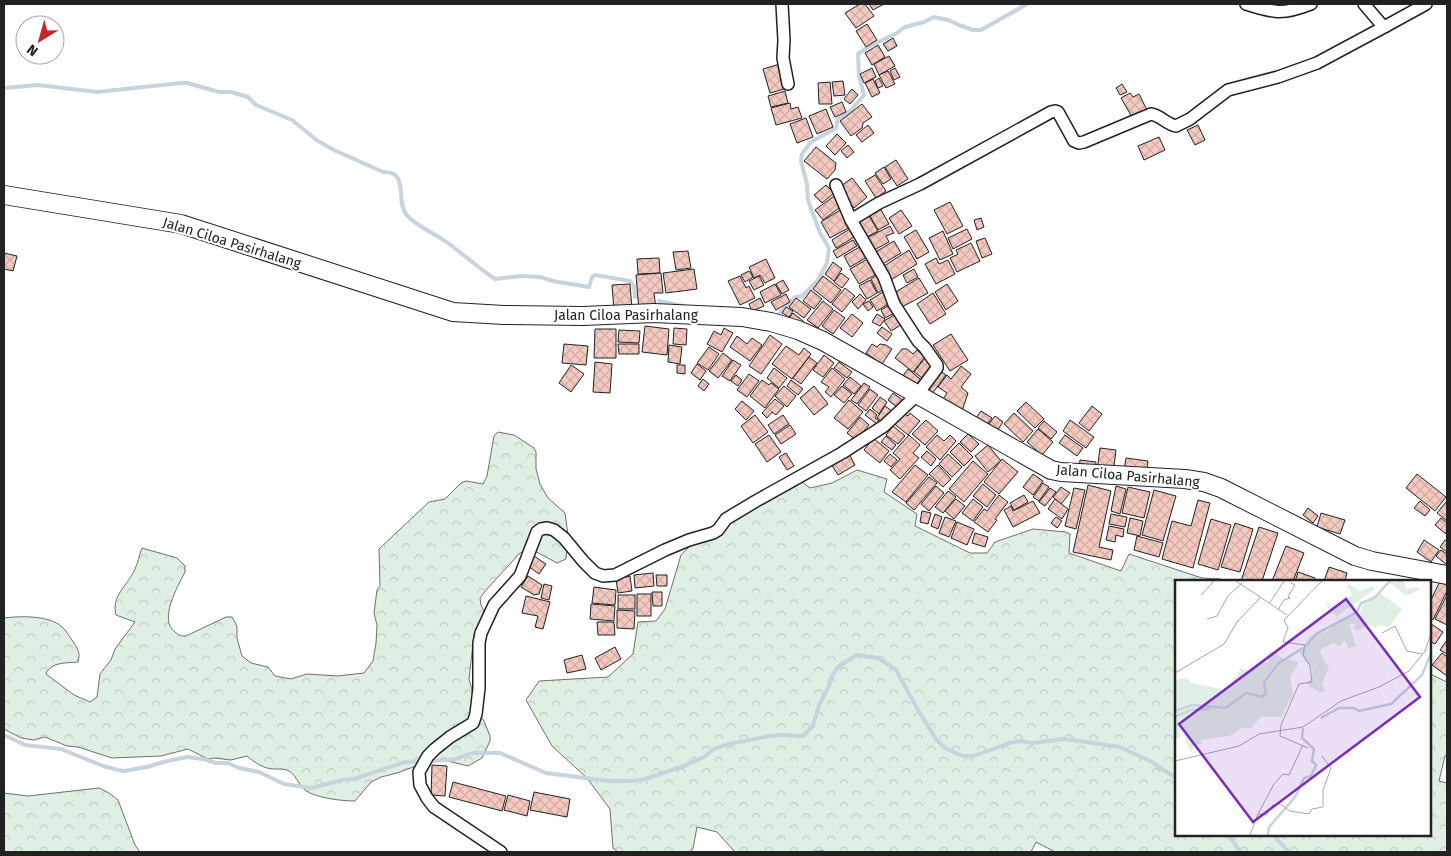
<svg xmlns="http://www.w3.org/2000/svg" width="1451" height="856" font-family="'Fira Sans',sans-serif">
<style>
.forest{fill:url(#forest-crowns);stroke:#6f6f6f}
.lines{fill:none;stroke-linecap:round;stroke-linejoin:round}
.stream{stroke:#c7d3dd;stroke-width:4}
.building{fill:url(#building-cross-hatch);stroke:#222}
.minor-casing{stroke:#222;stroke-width:14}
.primary-casing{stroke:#222;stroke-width:20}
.minor{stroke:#fff;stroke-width:11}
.primary{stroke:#fff;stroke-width:18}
.labels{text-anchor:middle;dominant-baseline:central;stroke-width:4;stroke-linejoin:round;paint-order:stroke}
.street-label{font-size:14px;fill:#222;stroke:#fff}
.inset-river{fill:none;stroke:#c7d3dd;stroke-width:2.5}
.inset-road{fill:none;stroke:#a7a7a7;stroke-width:1}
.view{fill:#7b2cbf;fill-opacity:0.15;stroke:#7b2cbf;stroke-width:2.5}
.inset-edge{fill:none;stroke:#222;stroke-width:2.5}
</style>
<defs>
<pattern id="forest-crowns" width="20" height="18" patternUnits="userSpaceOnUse" patternTransform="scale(1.25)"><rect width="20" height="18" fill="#e0efe3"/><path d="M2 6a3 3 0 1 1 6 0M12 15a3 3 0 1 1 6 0" fill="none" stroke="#c0cdc2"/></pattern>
<pattern id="building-cross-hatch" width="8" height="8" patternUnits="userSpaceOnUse" patternTransform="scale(1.25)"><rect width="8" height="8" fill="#f3c9c0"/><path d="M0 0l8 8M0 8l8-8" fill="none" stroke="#d0aca5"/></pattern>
</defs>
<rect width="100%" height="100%" fill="#fff"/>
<g class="forest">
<path d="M 498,432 L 514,435 L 534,448 L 536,452 L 536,469 L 540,484 L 548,498 L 565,513 L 568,535 L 566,559 L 557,563 L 531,549 L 520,553 L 487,589 L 480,598 L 481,605 L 486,615 L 478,625 L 474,635 L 469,679 L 479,714 L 484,721 L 490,736 L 490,741 L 482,758 L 468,766 L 452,762 L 433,760 L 426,767 L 416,766 L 397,773 L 381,777 L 371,782 L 355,801 C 342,801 315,798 305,790 C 298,784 296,774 287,770 C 281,768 274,770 267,768 C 260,766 253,761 247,756 L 231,760 L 214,758 L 208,759 L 188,749 L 161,756 L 112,758 L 78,747 L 67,746 L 45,737 L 34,740 L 21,738 L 4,729 L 4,618 C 19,616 50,615 62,627 C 66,630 69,636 72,640 C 77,648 81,652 78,662 C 67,663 50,662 46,674 L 74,695 L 90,702 L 97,697 L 100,674 L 111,660 L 115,649 L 135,622 L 116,615 C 111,596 127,586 134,571 C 138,564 139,555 142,548 L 177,558 L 185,566 L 185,572 C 178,586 158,620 175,632 C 179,635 180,636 186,636 L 226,617 L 232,617 L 235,622 L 237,627 L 237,638 L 242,656 L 251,663 L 268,667 L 275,676 L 291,679 L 307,674 L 337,676 L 364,673 L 373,661 L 376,643 L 377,625 L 374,613 L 377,590 L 380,586 L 379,549 L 429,502 L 445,499 L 461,483 L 466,481 L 483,484 L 487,476 L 494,436 Z"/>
<polygon points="857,470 887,479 884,492 917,514 915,526 970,553 987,553 995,542 1033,529 1066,532 1070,534 1069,553 1121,571 1129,554 1202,578 1221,579 1223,581 1176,581 1176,835 1430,835 1430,674 1447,682 1447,754 1445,756 1439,781 1447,783 1447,852 1055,852 1036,842 1031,852 827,852 823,851 797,852 735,852 717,832 697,827 693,848 691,852 618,852 613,848 610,809 587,778 552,746 526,700 539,681 608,677 633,654 638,622 656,621 665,609 681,555 691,545 734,518 801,481 810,488 832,483"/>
<polygon points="99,788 109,793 118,800 135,845 140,852 4,852 4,793 28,796"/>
</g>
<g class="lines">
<g class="stream">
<path d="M 4,88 L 38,85 L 97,92 L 181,83 L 187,83 L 219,92 L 231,92 L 248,97 L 256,105 L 292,120 L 318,141 L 334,150 L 383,172 C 410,171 395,200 406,214 C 414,225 434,233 445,241 C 462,253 477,267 495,279 L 521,276 L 540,277 L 553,281 L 589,287 L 592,277 L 595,275 L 630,281 L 634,286 L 635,297"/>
<polyline points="659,301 683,306"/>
<polyline points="776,317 795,297 802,296 818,280 827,263 829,248 820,233 808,200 807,184 801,161 802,154 811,142 836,128 838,119 851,110 864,95 859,76 858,54 870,46 897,33 905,27 924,22 934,17 948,20 959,25 973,30 981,30 1027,4"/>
<polyline points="4,735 25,745 61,749 103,766 118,770 124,771 147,767 163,762 187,757 203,759 216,763 228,763 239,768 259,772 284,784 311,788 342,780 354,779 405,762 450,760 456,759 472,753 500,753 546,773 609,781 631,781 642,780 684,766 704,757 714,749 725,745 769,736 780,735 803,736 813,726 819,705 829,686 832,676 838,667 856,655 878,658 896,670 918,710 936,739 945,748 962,756 974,756 1009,743 1020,741 1032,743 1064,739 1087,742 1120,747 1152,762 1176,778"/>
<polyline points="1229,835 1240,852"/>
<polyline points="1273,835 1289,852"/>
</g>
</g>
<g class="building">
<polygon points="860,4 865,4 874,16 856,28 845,13"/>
<polygon points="869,4 884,4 873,10"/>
<polygon points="867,24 877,40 866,47 856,31"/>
<polygon points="893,38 897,46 888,51 883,44"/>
<polygon points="878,45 885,57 872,65 865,53"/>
<polygon points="889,56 895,66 879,75 874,64"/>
<polygon points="780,64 788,88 770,93 763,69"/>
<polygon points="872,68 876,77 864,83 860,74"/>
<polygon points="895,68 900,77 894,80 890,71"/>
<polygon points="888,71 895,84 886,88 879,75"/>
<polygon points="879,78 883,86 878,88 875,81"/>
<polygon points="873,79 880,93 872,97 865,83"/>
<polygon points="843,81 845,95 834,96 832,82"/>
<polygon points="830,82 832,104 819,104 818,83"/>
<polygon points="1122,84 1127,92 1120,95 1116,88"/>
<polygon points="852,89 858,95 850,104 844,99"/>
<polygon points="785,91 788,103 771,107 768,96"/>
<polygon points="1130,93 1133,97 1139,94 1147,110 1132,117 1121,98"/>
<polygon points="842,102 846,112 835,117 830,107"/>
<polygon points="790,103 791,109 798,107 802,118 776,125 771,108"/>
<polygon points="862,104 872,117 863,123 862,128 851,136 840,121"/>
<polygon points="826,109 833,127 817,134 809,116"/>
<polygon points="806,118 813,137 797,143 790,124"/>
<polygon points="868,125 874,133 862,142 856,135"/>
<polygon points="1198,125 1205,140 1195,145 1187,130"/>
<polygon points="837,134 846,143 835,155 826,146"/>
<polygon points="1159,137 1165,150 1144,160 1138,146"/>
<polygon points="848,145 854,152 847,158 841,151"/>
<polygon points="816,147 836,163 835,170 827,179 804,161"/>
<polygon points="896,160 908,179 897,186 885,167"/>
<polygon points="884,167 891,179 883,184 875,173"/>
<polygon points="875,175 886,191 876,198 865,181"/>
<polygon points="852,178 867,197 854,208 838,188"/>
<polygon points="826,185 834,193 822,203 814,195"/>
<polygon points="834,196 842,206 823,220 815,210"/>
<polygon points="950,202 963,226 947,234 934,210"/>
<polygon points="880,208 889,224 878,230 869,214"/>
<polygon points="842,209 852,226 830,238 821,222"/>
<polygon points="901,210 912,226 899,234 889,218"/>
<polygon points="868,214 878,231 867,237 858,220"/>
<polygon points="981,218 984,227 977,230 974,220"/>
<polygon points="890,226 894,233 886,236 889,242 874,250 867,238"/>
<polygon points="851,228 856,236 836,248 832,240"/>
<polygon points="967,229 972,239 953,249 948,238"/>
<polygon points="916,230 929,252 917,259 904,237"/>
<polygon points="943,231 953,254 940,260 929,238"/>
<polygon points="985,238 992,254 982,258 976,241"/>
<polygon points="853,240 857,246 837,258 833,251"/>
<polygon points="894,241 901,253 881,265 874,253"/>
<polygon points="971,243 980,261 957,272 950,258 958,254 956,250"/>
<polygon points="863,245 869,256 850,267 844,256"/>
<polygon points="909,250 917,264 889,281 881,268"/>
<polygon points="688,251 691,268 676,270 673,252"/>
<polygon points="4,253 17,256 13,271 4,269"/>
<polygon points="871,257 880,272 859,284 850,269"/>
<polygon points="659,258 660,273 638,274 637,259"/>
<polygon points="936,258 939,264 948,260 955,274 936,284 925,264"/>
<polygon points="766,259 775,278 765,283 760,275 754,278 749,267"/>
<polygon points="833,262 842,269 834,281 825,274"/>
<polygon points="694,269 697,289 666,293 663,273"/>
<polygon points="914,269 918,277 907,283 903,275"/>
<polygon points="749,271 753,277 745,282 741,275"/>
<polygon points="661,273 663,293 654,293 656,309 639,311 636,275"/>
<polygon points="841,273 849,279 842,288 834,282"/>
<polygon points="879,274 887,287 878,293 871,279"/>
<polygon points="740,276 746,288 749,286 755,298 740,305 728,281"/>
<polygon points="759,276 764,285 754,290 749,281"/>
<polygon points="823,276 841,290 831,303 813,289"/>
<polygon points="919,278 928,293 902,307 894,293"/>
<polygon points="783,280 789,290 782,294 776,284"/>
<polygon points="870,280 877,293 867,299 859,286"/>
<polygon points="630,284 632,309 614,311 612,285"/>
<polygon points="775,284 781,295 765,303 760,292"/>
<polygon points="947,284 958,301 946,310 935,292"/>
<polygon points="845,288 855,296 842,312 832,304"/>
<polygon points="811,290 822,299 814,309 803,301"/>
<polygon points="883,292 890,303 877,311 870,300"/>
<polygon points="933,293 946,314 930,324 917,304"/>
<polygon points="786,294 790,302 776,310 771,302"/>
<polygon points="860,294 866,300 858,309 852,302"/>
<polygon points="760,298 764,306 752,311 749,304"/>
<polygon points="796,298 811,309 804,318 789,307"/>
<polygon points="823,301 833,309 818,328 807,320"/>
<polygon points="869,301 873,307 868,311 863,304"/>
<polygon points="891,304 896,312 885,318 881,310"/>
<polygon points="786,307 793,311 789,317 782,313"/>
<polygon points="834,310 845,318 833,334 822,326"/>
<polygon points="793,313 803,321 798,328 786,323"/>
<polygon points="897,313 904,323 891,331 884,321"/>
<polygon points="852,314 863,323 852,337 840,328"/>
<polygon points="877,314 885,319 880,326 872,322"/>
<polygon points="645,326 669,329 667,355 642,352"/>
<polygon points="882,327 892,334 887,341 877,333"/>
<polygon points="674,328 687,329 686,345 673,344"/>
<polygon points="724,328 733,333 722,352 707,344 714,331 721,335"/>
<polygon points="595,329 616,329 616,358 594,358"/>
<polygon points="619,330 640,331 639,343 618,342"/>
<polygon points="951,334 968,360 950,371 933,345"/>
<polygon points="770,335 782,344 761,374 749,366"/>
<polygon points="737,336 747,344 752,338 762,345 750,361 730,347"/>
<polygon points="564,344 588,346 586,365 562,363"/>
<polygon points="618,344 639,344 639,354 619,354"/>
<polygon points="872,344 877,347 880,344 886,345 892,349 882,364 866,353"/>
<polygon points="669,345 682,347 680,364 668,362"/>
<polygon points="786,346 799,355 804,348 811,354 792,379 772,364"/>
<polygon points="709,347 719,354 708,370 697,363"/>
<polygon points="902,349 907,349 913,354 917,350 925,357 913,372 895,358"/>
<polygon points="723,353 732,360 718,378 709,371"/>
<polygon points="824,355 834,363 823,377 813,370"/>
<polygon points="809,357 817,363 801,384 793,378"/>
<polygon points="925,358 936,366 925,380 914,372"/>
<polygon points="733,360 741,365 730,381 722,376"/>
<polygon points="595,362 612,364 610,393 593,392"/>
<polygon points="839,362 852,372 847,378 834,368"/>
<polygon points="697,364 706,371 700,380 691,373"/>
<polygon points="571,365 584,374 571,392 559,383"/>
<polygon points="677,365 685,365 685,374 677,373"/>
<polygon points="961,366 971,374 961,387 968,393 961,414 943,399 947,393 938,387 947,375 951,379"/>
<polygon points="774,368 787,378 779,388 767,378"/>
<polygon points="832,368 845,379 831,397 825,392 829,387 821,382"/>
<polygon points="908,369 924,382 919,389 902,377"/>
<polygon points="938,369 946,375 932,394 924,388"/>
<polygon points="749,374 759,381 747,397 737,390"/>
<polygon points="736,375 742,380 738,386 731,381"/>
<polygon points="850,377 861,386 854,394 843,385"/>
<polygon points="703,379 709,384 704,391 698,386"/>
<polygon points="762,380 769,385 771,383 779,389 765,408 750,396"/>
<polygon points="791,380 803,389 798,395 787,386"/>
<polygon points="864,383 870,387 857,404 851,400"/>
<polygon points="784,386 796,396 787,407 775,396"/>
<polygon points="814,386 828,404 814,415 800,398"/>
<polygon points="842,386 852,394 844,403 834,395"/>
<polygon points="870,389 878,395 866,411 858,405"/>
<polygon points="893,393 904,401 898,408 888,400"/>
<polygon points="880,397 887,402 879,414 872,408"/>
<polygon points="775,399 784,406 776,415 772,412 767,418 762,413"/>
<polygon points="849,400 863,412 848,429 834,418"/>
<polygon points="742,401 754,411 746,420 735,409"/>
<polygon points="1026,402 1044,419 1035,428 1017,411"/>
<polygon points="885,406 892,411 884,423 877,418"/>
<polygon points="1092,406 1102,414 1089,431 1079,423"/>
<polygon points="870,409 877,415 875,418 879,421 877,424 865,415"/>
<polygon points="902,411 908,416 910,413 920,421 908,435 892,422"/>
<polygon points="981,411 992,418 986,426 976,418"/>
<polygon points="1014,413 1033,431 1023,442 1004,424"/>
<polygon points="755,415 768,432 753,443 741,426"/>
<polygon points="783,415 789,424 774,434 768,425"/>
<polygon points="995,416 1003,422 997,431 989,424"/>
<polygon points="860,417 869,425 856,440 847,433"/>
<polygon points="926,420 938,431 925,445 912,434"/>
<polygon points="1070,420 1094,437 1086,448 1063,431"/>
<polygon points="1044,421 1057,432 1051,439 1038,428"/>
<polygon points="790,425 796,434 781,444 775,435"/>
<polygon points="893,426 905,436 898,444 886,435"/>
<polygon points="1038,429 1053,442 1042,455 1027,442"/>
<polygon points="968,434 979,444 971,452 960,442"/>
<polygon points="769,435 781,452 767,462 755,444"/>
<polygon points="909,435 920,445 913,453 919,458 900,479 890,470 900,459 893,453"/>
<polygon points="937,435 944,441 950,435 956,441 940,460 926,447"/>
<polygon points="1065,435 1083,448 1077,456 1059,443"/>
<polygon points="886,436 896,445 892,450 881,442"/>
<polygon points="873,438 889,451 880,463 864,450"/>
<polygon points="959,443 973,457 964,466 950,452"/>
<polygon points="988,445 1001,461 988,472 975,456"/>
<polygon points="1100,448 1116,450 1113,473 1097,471"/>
<polygon points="927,451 936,459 931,466 921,457"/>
<polygon points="786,453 794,466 787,470 779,457"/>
<polygon points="849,454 855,465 838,475 831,464"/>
<polygon points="890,454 897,460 891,467 884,461"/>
<polygon points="948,454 962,467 952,477 939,464"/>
<polygon points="1126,458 1148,461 1147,474 1124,471"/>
<polygon points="1002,459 1018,472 999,494 984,482"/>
<polygon points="1080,460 1096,462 1095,471 1079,469"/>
<polygon points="973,461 988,474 964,502 949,489"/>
<polygon points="915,465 928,475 906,502 892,492"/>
<polygon points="938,465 951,479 943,487 929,474"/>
<polygon points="1033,474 1043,481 1033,495 1023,487"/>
<polygon points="1417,474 1446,497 1435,511 1406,488"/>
<polygon points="929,477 937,483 914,510 906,503"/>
<polygon points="1043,483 1049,487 1039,501 1033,497"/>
<polygon points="983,484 996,495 987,507 973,496"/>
<polygon points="1088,485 1111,491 1099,547 1113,550 1111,560 1073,552"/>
<polygon points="936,486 944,493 929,511 921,504"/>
<polygon points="1116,486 1126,489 1120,514 1111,511"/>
<polygon points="1061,487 1070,493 1061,504 1053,497"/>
<polygon points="1128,487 1150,492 1144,518 1122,513"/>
<polygon points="1050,488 1056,492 1045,506 1039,502"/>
<polygon points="1074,488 1085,490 1076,529 1065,526"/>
<polygon points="1154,490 1176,496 1163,541 1142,535"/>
<polygon points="948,491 956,497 943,513 935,507"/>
<polygon points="999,495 1008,502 995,519 997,520 988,532 974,522 984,509 987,511"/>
<polygon points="1024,495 1028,502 1014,510 1010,503"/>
<polygon points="956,499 965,506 954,519 945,511"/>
<polygon points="973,499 983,507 973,521 962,513"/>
<polygon points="1055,499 1068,509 1062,519 1048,509"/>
<polygon points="1198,500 1210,503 1193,568 1162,559 1172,521 1191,526"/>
<polygon points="1033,501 1040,513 1013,527 1004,510 1011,506 1013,511"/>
<polygon points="1420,501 1430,510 1425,516 1414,508"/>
<polygon points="1446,502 1447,502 1447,521 1437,513"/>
<polygon points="1308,508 1318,516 1313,523 1303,515"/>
<polygon points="922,511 931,513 928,524 920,522"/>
<polygon points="1321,513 1345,520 1340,534 1317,527"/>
<polygon points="935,514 942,517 938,529 931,526"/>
<polygon points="1111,514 1127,517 1125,527 1109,524"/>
<polygon points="945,517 956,521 949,537 939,533"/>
<polygon points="1056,517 1062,521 1057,528 1051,523"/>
<polygon points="1130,518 1143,521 1140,536 1127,533"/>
<polygon points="1441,518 1447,523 1446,534 1435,525"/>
<polygon points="1211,519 1231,525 1218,570 1198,564"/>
<polygon points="957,522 974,529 967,545 951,538"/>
<polygon points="1235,523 1253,529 1240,572 1221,567"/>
<polygon points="1109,526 1124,529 1123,537 1116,535 1115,542 1106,540"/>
<polygon points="1259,527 1278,533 1262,581 1241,581"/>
<polygon points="975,533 988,537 985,547 972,543"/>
<polygon points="1137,536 1163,543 1159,557 1134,550"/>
<polygon points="1424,540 1439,550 1431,562 1417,552"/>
<polygon points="1445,540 1447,541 1447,552 1440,547"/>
<polygon points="1286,546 1304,553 1293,581 1272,581"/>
<polygon points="1441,550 1447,554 1447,565 1436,556"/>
<polygon points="534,556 546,564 539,574 528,566"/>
<polygon points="1329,567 1347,573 1345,581 1324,581"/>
<polygon points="1298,572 1315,578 1314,581 1295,581"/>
<polygon points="653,573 654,586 635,588 634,575"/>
<polygon points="656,575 667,575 667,586 657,586"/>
<polygon points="528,576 542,585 539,594 534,595 521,587"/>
<polygon points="630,576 632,591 618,593 616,579"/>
<polygon points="1440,581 1447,584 1447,591 1433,620 1430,618 1430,602"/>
<polygon points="544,584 552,586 549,600 541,598"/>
<polygon points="594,587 616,590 615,605 592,603"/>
<polygon points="652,592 662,592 662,606 653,606"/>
<rect x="637" y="594" width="14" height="22"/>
<rect x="618" y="595" width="17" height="14"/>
<polygon points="1447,595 1447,625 1435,619"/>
<polygon points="526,596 550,602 543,629 535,627 538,616 522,613"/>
<polygon points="591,604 615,606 614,621 590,619"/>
<polygon points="617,610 635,611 634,629 617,628"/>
<polygon points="597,622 614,622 615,635 598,635"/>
<polygon points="1430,623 1443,632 1435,644 1430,641"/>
<polygon points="1447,640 1447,654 1440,650"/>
<polygon points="615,647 621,659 601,670 595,658"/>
<polygon points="1442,653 1447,657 1447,676 1432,665"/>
<polygon points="582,655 586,669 567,673 564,660"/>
<polygon points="432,765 447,766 445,796 431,795"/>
<polygon points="453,782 506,796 502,811 449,797"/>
<polygon points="534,792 570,799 567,817 530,810"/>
<polygon points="508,795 530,801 527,816 504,810"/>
</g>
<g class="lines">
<defs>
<g id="minor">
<polyline points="782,4 784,40 783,58 788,84"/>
<path d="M 1246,4 C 1274,13 1283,15 1311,4"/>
<polyline points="1364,4 1381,24 1386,26 1426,4"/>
<path d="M 851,220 L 879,203 L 920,184 L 1051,112 L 1055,111 L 1058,112 L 1074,141 L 1079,143 L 1084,142 L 1151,114 C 1160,115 1166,124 1176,126 L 1190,119 L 1228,90 L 1278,77 L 1317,63 L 1386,26"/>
<polyline points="501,852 434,807 427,798 420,785 419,772 428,756 435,749 450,737 473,723 476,714 479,688 479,643 481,633 494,605 520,576 537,532 541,529 547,528 554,530 564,538 583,561 595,573 603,576 615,575 665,550 689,540 713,533 718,530 726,519 756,501 842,453 884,426 917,395 937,368 937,365 925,348 918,341 894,304 884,277 851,220 836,185"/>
</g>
<polyline id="primary" points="4,195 181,224 453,312 504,315 583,316 654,313 742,317 771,322 798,330 823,341 1051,470 1061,472 1185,479 1204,482 1221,488 1355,556 1372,561 1447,575"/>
</defs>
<use href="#minor" class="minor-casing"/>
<use href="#primary" class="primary-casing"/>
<use href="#minor" class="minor"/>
<use href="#primary" class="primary"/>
</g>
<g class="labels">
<g class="street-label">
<text transform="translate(232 243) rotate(17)">Jalan Ciloa Pasirhalang</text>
<text x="626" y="315">Jalan Ciloa Pasirhalang</text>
<text transform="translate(1128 476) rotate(5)">Jalan Ciloa Pasirhalang</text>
</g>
</g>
<g transform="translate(1175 580)">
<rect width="256" height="256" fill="#fff"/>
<path d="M 213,1 L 229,1 L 231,9 L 242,7 L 245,10 L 231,16 ZM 174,4 L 185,11 L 198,6 L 200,9 L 162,36 L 154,31 L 150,21 L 156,27 L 161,26 L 178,14 L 172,7 ZM 205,13 L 227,29 L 214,47 L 205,45 L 200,48 L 194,44 L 183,51 L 178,48 L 181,44 L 174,44 L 181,66 L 174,68 L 169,60 L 165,66 L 158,63 L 147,69 L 145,73 L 154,87 L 147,103 L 150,111 L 145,112 L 135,107 L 131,102 L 137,99 L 138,90 L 124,72 L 135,56 L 151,52 L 166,40 L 185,33 L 188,22 ZM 95,70 L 105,77 L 124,82 L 115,97 L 118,114 L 106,137 L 86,137 L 76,148 L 67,148 L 54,156 L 26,160 L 26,164 L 19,165 L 17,173 L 10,161 L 12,152 L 4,150 L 5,157 L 0,159 L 0,100 L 12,98 L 16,103 L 53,110 L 66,88 L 74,91 L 86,83 L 93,83 Z" fill="#e0efe3"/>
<path class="inset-river" d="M 131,66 L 141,54 L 182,32 L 186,23 L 199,18 L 215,1M 0,131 L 17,125 L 51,128 L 71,113 L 87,117 L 91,113 L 89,102 L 104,83 L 128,68M 0,137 L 15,130 L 35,129M 146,138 L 164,128 L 179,128 L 184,131 L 216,124 L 247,95 L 256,73M 93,255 L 94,247 L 120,217 L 129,198 L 136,196 L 141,185 L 137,181 L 139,169 L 127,158 L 128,148"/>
<path class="inset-road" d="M 61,1 L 112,35M 26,15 L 39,1M 94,24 L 109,1M 103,30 L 109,20 L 115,18 L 113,17 L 120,5 L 116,3M 32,39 L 42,36 L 53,16 L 67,3M 207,53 L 220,46 L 232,71 L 247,74M 0,93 L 49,64 L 62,42 L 85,18M 133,168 L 105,156 L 106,145 L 124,104 L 137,102 L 135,86 L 128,75 L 130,65 L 108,62 L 113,48 L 109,40 L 147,1M 0,181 L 64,166 L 84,154 L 128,147 L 166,121 L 204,107 L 234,91 L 250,71 L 256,54M 83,234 L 99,204 L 108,194 L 114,195 L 128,165M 75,255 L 83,234 L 91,235 L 98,225 L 105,224 L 115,231 L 134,234 L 137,229 L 148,227 L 148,210 L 156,188 L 147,176"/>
<path class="view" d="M 171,19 L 245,117 L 78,242 L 4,144 Z"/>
<rect width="256" height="256" class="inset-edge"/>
</g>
<rect width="1451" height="856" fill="none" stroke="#222222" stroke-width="10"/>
<g transform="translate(40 40) rotate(217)"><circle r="24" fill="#ffffff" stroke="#a7a7a7"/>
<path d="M0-4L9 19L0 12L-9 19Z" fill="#c62828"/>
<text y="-8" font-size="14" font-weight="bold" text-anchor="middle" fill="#222222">N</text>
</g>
</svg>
